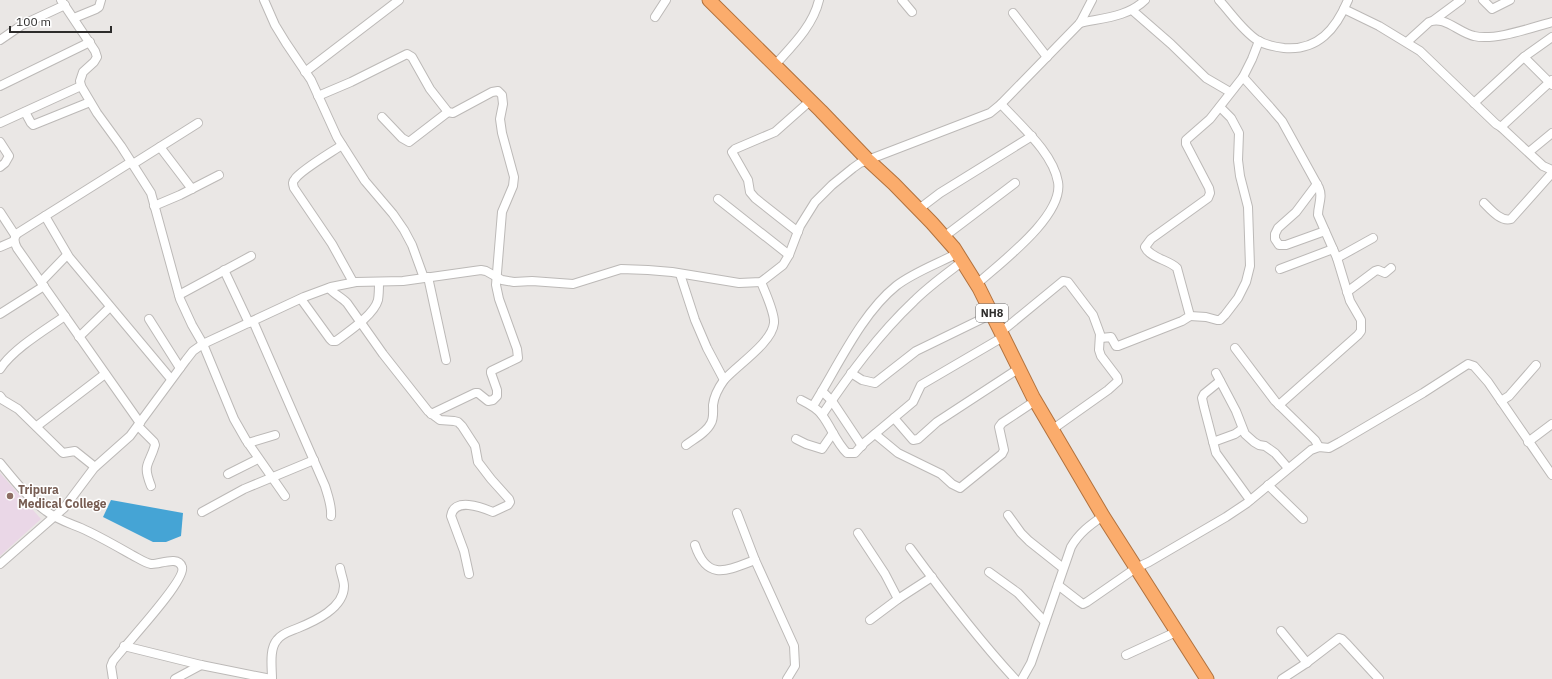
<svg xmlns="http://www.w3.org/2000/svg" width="1552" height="679" font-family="'IBM Plex Sans',sans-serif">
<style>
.education{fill:#ead7e7}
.water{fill:#45a4d5}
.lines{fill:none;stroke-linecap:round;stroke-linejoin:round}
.minor-casing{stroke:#bcb9b7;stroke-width:10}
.trunk-casing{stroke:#b2723e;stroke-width:15}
.minor{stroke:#fff;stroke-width:8}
.trunk{stroke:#fbac6c;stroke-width:13}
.education-dot{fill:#8d6e63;stroke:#fff;stroke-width:1.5}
.labels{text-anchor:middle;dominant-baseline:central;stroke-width:3;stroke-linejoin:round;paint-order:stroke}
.shield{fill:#fff;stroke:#6c6b6b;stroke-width:1}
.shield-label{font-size:11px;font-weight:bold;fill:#2d2c2b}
.education-label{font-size:12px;font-weight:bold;fill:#785e54;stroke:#fff;text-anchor:start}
</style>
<rect width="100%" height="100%" fill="#eae7e5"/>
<polygon class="education" points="0,473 41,519 0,556"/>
<polygon class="water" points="111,500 183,513 181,536 166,542 153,542 103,517"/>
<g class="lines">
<defs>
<g id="minor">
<polyline points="61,0 95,51 97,57 94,62 83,72 80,81 81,86 97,113 121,146 151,193 180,299 192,325 203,344 234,419 246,440 285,496"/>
<polyline points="264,0 275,25 286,43 311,80 337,137 365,181 393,214 404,230 412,245 424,278"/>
<polyline points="902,0 912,12"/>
<path d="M 1219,0 C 1231,13 1242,30 1257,40 C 1265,45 1275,47 1284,48 C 1318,51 1336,29 1348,0"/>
<polyline points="1483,0 1492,9 1510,0"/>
<polyline points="1344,9 1379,26 1420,51 1496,124 1501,127 1543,166 1552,170"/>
<polyline points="1132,10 1171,44 1206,78 1230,92"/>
<polyline points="1013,13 1047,57"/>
<polyline points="655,17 666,0"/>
<polyline points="74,18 96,9 99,7 101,0"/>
<polyline points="1434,20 1461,0"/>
<path d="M 1080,23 C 1102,18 1128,17 1145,0"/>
<polyline points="0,40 22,25 65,5"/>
<path d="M 1407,42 L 1429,22 C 1444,15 1459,33 1474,36 C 1495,41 1530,28 1552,22"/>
<polyline points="1524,57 1552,85"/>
<path d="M 775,65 C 792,46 813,26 819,0"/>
<polyline points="305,72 399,0"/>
<path d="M 1243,77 L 1270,107 L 1282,121 L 1319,188 C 1323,197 1318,205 1318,215 L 1337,258 L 1350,301 L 1361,320 L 1361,331 L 1358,335 L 1279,405"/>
<polyline points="0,86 90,42"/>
<polyline points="318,96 351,82 407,54 412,57 430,89 448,112 453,113 492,92 498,91 502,95 503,104 500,119 502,133 514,177 513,186 502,212 496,285 499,299 517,349 518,358 491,371 491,373 497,390 497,396 493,400 488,401 478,393 475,393 431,414"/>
<polyline points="1474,103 1524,57 1552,37"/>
<polyline points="25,112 31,123 33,125 90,102"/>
<polyline points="382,117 402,138 409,142 448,112"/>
<polyline points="0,123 81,86"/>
<polyline points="1501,127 1552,80"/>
<polyline points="0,142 9,156 5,163 0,167"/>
<path d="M 342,145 C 332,152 301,170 295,179 C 292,182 293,184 294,188 L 332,244 L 353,282"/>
<polyline points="160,147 192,189"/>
<polyline points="1529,152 1552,133"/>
<path d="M 131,162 L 18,233 C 13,237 14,242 17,248 L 140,423"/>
<polyline points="133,164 198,123"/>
<polyline points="1317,184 1296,212 1278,228 1275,234 1275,239 1279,245 1286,245 1325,231"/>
<polyline points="718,199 789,255"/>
<path d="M 1484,203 C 1491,210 1501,222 1511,219 L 1552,173"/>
<polyline points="154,206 180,195 219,175"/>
<polyline points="919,209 940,193 1032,136"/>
<polyline points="0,212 15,235"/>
<polyline points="45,216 69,257 171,379"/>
<polyline points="798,232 755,198 750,192 748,180 732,152 735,149 775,132 810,101"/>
<polyline points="945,236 1015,183"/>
<polyline points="0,247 14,241"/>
<polyline points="1337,258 1373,238"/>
<polyline points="1280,269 1333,249"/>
<polyline points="224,270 249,323"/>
<polyline points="680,274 695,320 707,348 724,380"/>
<polyline points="428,277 446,360"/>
<polyline points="41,282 67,255"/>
<path d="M 977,284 C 1000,263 1064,216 1058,182 C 1053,153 1021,126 1001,104"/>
<path d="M 329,288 C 334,294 341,297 347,303 L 383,354 L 428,411 L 440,420 L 454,421 L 458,422 L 462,426 L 475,446 L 478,462 L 491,479 L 509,499 L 510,502 L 508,505 L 493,512 C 481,507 454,497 451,516 L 464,551 L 469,574"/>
<polyline points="1347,292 1375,271 1378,270 1385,273 1391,268"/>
<polyline points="179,295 251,256"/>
<path d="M 301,299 L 330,339 L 332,341 L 336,341 C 348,332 374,315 378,300 C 379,294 379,288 379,282"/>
<polyline points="0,314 44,286"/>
<polyline points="1190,316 1206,317 1217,320 1220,320 1225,315 1238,298 1246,282 1250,266 1248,207 1240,176 1238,160 1239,133 1231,118 1220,107"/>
<polyline points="149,319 180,368"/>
<path d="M 253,321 L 325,486 C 328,496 332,506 331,516"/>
<polyline points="1001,332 1063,281 1068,282 1093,315 1100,334 1099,350 1101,356 1117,377 1118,381 1108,390 1053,429"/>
<polyline points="79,337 110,307"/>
<path d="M 1101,338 L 1111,337 L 1116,346 L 1118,346 L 1182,321 L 1190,316 L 1177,268 C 1169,260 1150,258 1145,247 L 1151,239 L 1208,198 L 1210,193 L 1209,188 L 1186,144 L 1186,140 L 1210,119 L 1243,77 L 1252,59 L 1259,41"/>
<polyline points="1235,348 1275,401 1315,440 1319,447"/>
<path d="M 0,369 C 13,349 45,330 65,316"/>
<polyline points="851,373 862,380 875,383 916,351 992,314"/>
<polyline points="1216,373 1236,411 1245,434 1254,442 1259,445 1265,446 1275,453 1288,468"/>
<polyline points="1220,381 1204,394 1202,398 1204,407 1216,453 1250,500"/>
<polyline points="822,391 832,401 862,446"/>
<polyline points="0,396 3,400 18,409 63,453 75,451 95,467"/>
<path d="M 801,400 C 809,404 817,408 822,415 C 831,427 836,442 847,453 L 855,453 L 864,443 L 913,402 L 921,385 L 1003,337"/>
<polyline points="1501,401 1509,396 1536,365"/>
<path d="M 813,406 C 837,368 861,314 896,286 C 912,273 939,263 958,253"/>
<path d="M 822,415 C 849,375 878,335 914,301 C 929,286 946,274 963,261"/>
<polyline points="894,418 913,440 918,439 937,422 1018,369"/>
<polyline points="37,426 105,374"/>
<path d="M 138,426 L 154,442 L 155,445 C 149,466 142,463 151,486"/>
<polyline points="875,434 898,453 941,474 952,484 960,488 1002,454 1004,450 999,427 1002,423 1035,401"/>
<polyline points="796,439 806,444 822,449 833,433"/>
<polyline points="1213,442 1235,434 1242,429"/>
<polyline points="1528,442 1552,424"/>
<polyline points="248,443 275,435"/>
<path d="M 686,445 C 694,439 707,432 711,423 C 714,418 713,411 713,405 C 714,396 719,387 724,380 C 737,365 772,343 774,323 C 775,313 765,292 761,282"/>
<path d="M 0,463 C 14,480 28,498 46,511 C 56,519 69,523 81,528 C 99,536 116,546 132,555 C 138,558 145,563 151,564 C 159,565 178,555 182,567 C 187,580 124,646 113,661 L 111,666 L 113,679"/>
<polyline points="228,474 258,459"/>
<polyline points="1268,485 1303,519"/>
<polyline points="202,512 244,489 314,460"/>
<polyline points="737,513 755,560 794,646 795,666 787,679"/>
<polyline points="1008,515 1021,533 1029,541 1063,568"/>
<polyline points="858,533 885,574 898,599"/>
<path d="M 695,545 C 707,581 726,571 755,560"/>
<path d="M 910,548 C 943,593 977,638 1015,679"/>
<polyline points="0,564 64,508 94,468 130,436 186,360 193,351 203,344 304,297 331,287 356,282 403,281 481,270 486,271 502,280 514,282 532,281 573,284 621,269 648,270 672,272 739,283 761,282 783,265 789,255 800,226 815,202 832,185 853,168 860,163 990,113 1001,104 1080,23 1092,0"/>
<polyline points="989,572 1018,593 1045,622"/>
<polyline points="1058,585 1080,602 1083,604 1087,602 1136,568 1149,562 1226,517 1247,503 1311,450 1319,447 1329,448 1340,442 1423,393 1468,364 1474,366 1488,382 1552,475"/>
<polyline points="870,620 898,599 932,577"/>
<polyline points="1281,631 1307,663"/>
<polyline points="124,646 201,665 271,679"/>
<polyline points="1126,655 1176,632"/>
<polyline points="175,679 201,665"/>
<path d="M 272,679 C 272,668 269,649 277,640 C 282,633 291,631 298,628 C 315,621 344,608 344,586 C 344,581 341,574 340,568"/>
<path d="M 1022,679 L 1031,663 L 1071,547 C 1079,533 1090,525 1103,516"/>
<polyline points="1282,679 1305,664 1339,638 1342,639 1346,643 1379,679"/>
</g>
<polyline id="trunk" points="709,0 821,111 868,160 894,184 932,223 954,248 979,288 1033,397 1103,516 1207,679"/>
</defs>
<use href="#minor" class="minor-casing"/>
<use href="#trunk" class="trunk-casing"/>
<use href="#minor" class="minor"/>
<use href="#trunk" class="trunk"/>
</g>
<circle class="education-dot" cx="10" cy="496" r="4"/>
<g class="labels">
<rect class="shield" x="976" y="304" width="32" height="18" rx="3"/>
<g class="shield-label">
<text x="992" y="313">NH8</text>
</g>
<g class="education-label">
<text x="18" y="489">Tripura<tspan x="18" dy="14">Medical College</tspan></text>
</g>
</g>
<path d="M10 26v6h101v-6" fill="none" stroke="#2d2c2b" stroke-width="2"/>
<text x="16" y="26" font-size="12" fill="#2d2c2b" stroke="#ffffff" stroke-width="3" paint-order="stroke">100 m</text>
</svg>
